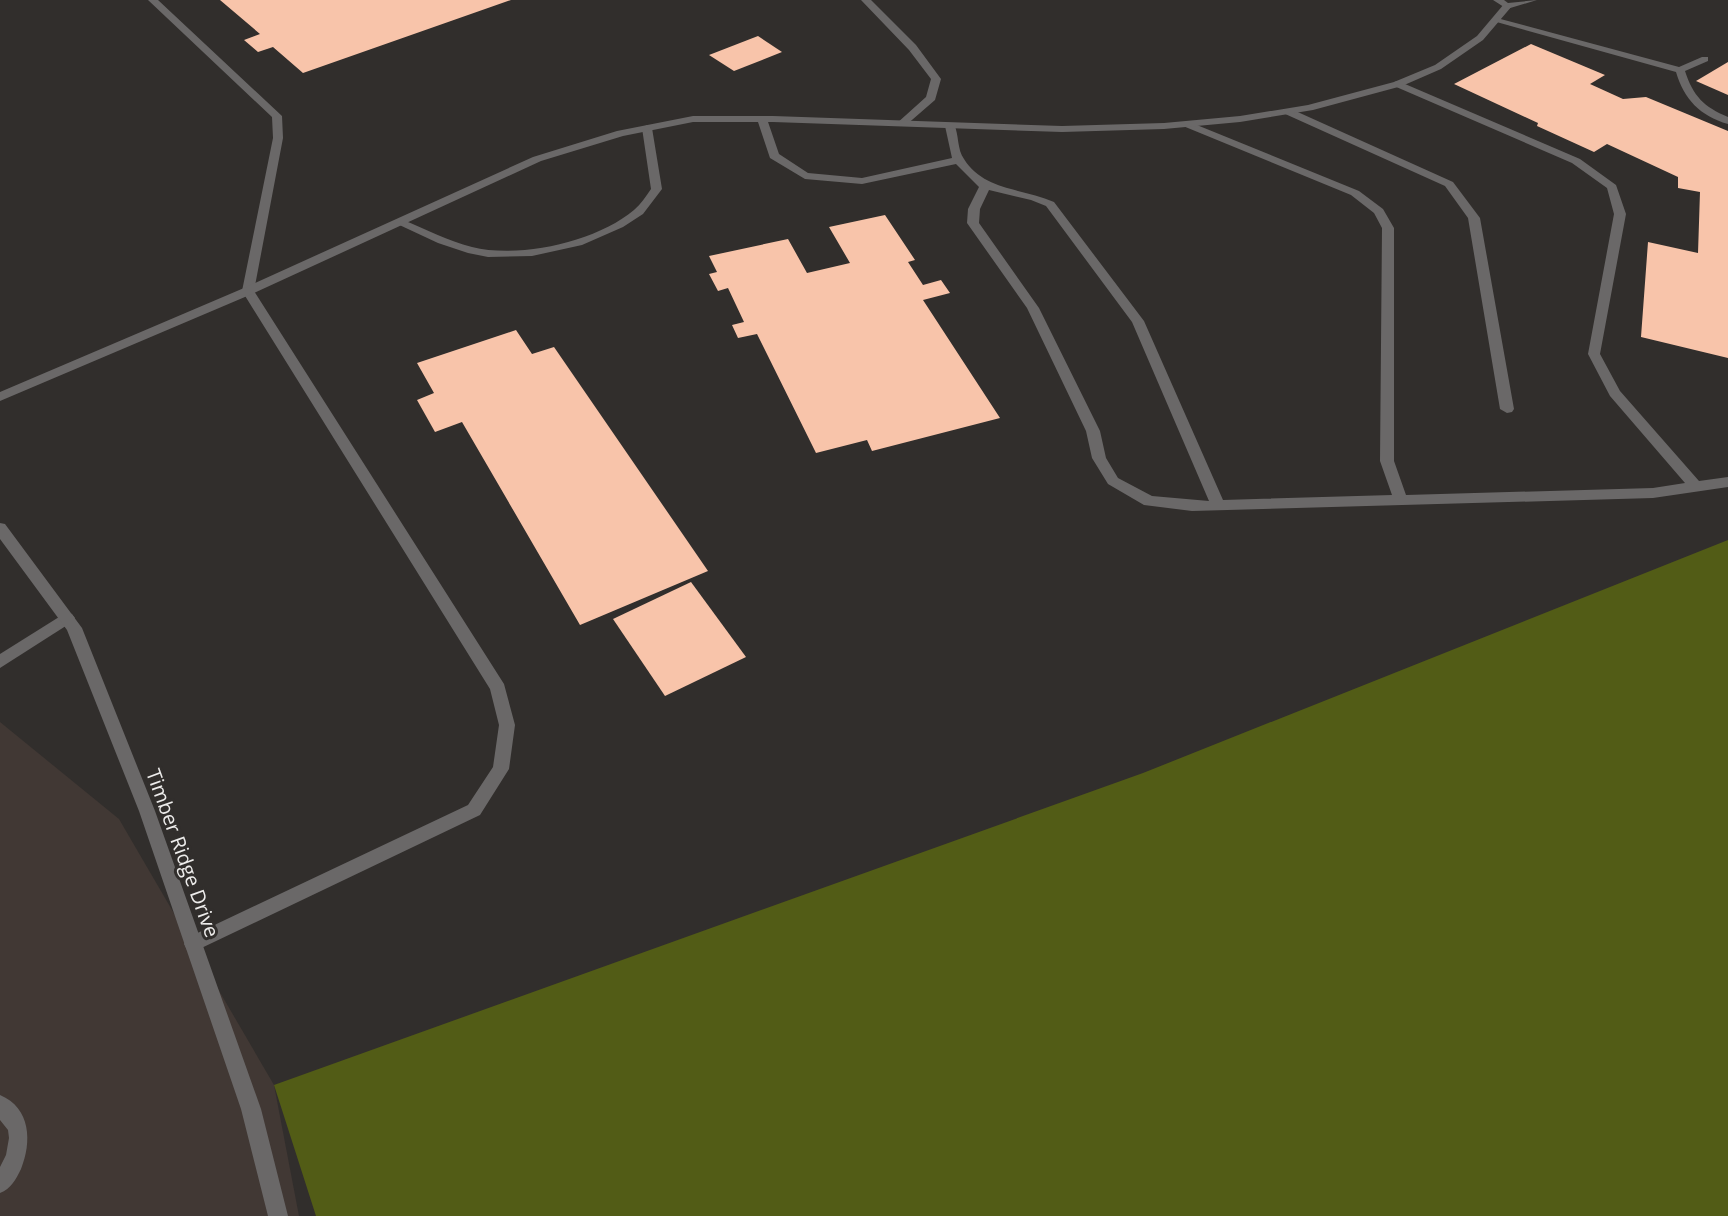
<svg xmlns="http://www.w3.org/2000/svg" width="1728" height="1216" font-family="'Open Sans',sans-serif">
<style>
.built{fill:#413834}
.forest{fill:#525c16}
.building{fill:#f8c4aa}
.lines{fill:none;stroke-linecap:round;stroke-linejoin:round}
.lane{fill:#6a6868;fill-rule:evenodd}
.street{fill:#6a6868;fill-rule:evenodd}
.labels{text-anchor:middle;dominant-baseline:central;stroke-width:6;stroke-linejoin:round;paint-order:stroke}
.street-label{font-size:20px;fill:#edeceb;stroke:#312e2c}
</style>
<rect width="100%" height="100%" fill="#312e2c"/>
<polygon class="built" points="0,722 119,819 274,1085 299,1216 0,1216"/>
<polygon class="forest" points="1728,540 1728,1216 316,1216 274,1085 1143,773"/>
<g class="building">
<polygon points="220,0 511,0 303,73 273,47 258,52 244,40 260,34"/>
<polygon points="758,36 782,52 734,71 709,55"/>
<polygon points="1531,44 1605,75 1590,84 1623,99 1646,97 1728,131 1728,358 1641,337 1648,242 1698,253 1700,192 1678,188 1678,177 1607,144 1594,152 1537,126 1538,123 1454,84"/>
<polygon points="1728,62 1728,95 1696,81"/>
<polygon points="885,215 915,260 908,262 923,285 941,280 950,293 923,300 1000,418 872,451 867,440 816,453 757,334 738,338 732,325 744,322 728,288 718,291 709,274 717,272 709,256 788,239 807,273 850,263 829,227"/>
<polygon points="516,330 532,354 554,347 708,571 580,625 462,422 435,432 417,400 434,393 417,363"/>
<polygon points="691,582 746,657 665,696 613,619"/>
</g>
<g class="lines">
<g class="lane">
<polygon points="148,0 158,0 282,116 283,138 254,291 504,684 515,725 509,769 480,815 193,952 187,950 184,944 187,938 468,805 493,767 499,725 490,689 242,291 273,138 272,117"/>
<polygon points="861,0 871,0 916,45 941,79 935,100 905,126 896,124 926,97 931,79 909,50"/>
<polygon points="1493,0 1504,0 1508,3 1537,0 1507,9"/>
<path d="M 1493,17 L 1679,67 L 1702,57 L 1708,57 L 1708,61 L 1685,71 C 1693,96 1704,107 1728,117 L 1728,124 C 1700,116 1684,99 1676,72 L 1493,21 Z"/>
<path d="M 1398,81 L 1580,159 L 1616,185 L 1626,214 L 1600,354 L 1620,391 L 1699,481 L 1728,477 L 1728,487 L 1653,498 L 1192,511 L 1144,505 L 1108,484 L 1092,458 L 1086,431 L 1027,308 L 967,223 L 968,209 L 979,187 L 956,164 L 862,184 L 805,179 L 770,158 L 757,119 L 762,116 L 767,119 L 779,154 L 808,173 L 862,178 L 952,158 L 945,126 L 954,124 C 959,134 957,150 964,159 C 984,191 1023,188 1054,202 L 1144,321 L 1223,500 L 1392,495 L 1380,461 L 1382,228 L 1374,213 L 1351,195 L 1183,126 L 1182,124 L 1187,121 L 1359,191 L 1383,209 L 1394,228 L 1394,461 L 1406,495 L 1653,488 L 1685,483 L 1610,396 L 1588,354 L 1614,214 L 1607,188 L 1572,163 L 1394,86 L 1394,82 ZM 989,190 L 1031,200 L 1046,206 L 1132,322 L 1209,501 L 1152,496 L 1118,478 L 1106,458 L 1100,431 L 1039,308 L 979,223 L 980,209 Z"/>
<polygon points="1283,109 1291,109 1453,182 1480,218 1514,409 1512,412 1507,413 1500,409 1468,218 1445,186 1283,113"/>
<path d="M 647,125 L 652,128 L 662,189 L 643,214 L 623,227 L 582,245 L 532,256 L 488,257 L 468,253 L 438,243 L 393,222 L 399,219 L 403,220 C 426,229 448,241 472,247 C 519,259 596,242 634,210 C 641,204 646,196 651,189 L 642,128 Z"/>
<polygon points="67,612 72,614 75,618 72,622 0,668 0,654"/>
<path d="M 0,1095 C 31,1108 32,1142 21,1169 C 16,1179 11,1189 0,1193 L 0,1167 L 6,1155 L 9,1138 L 8,1130 L 0,1120 Z"/>
</g>
<g class="street">
<polygon points="1507,3 1512,6 1483,40 1441,69 1402,86 1313,110 1240,122 1164,129 1062,132 773,122 693,122 623,136 541,161 252,294 0,401 0,392 244,288 533,157 617,131 693,116 773,116 1062,126 1164,123 1240,116 1308,105 1394,82 1435,65 1477,36 1504,4"/>
<polygon points="0,523 5,524 82,628 155,811 261,1109 288,1216 268,1216 241,1109 139,811 67,630 0,539"/>
</g>
</g>
<g class="labels">
<g class="street-label">
<text transform="translate(183 853) rotate(70)">Timber Ridge Drive</text>
</g>
</g>
</svg>
